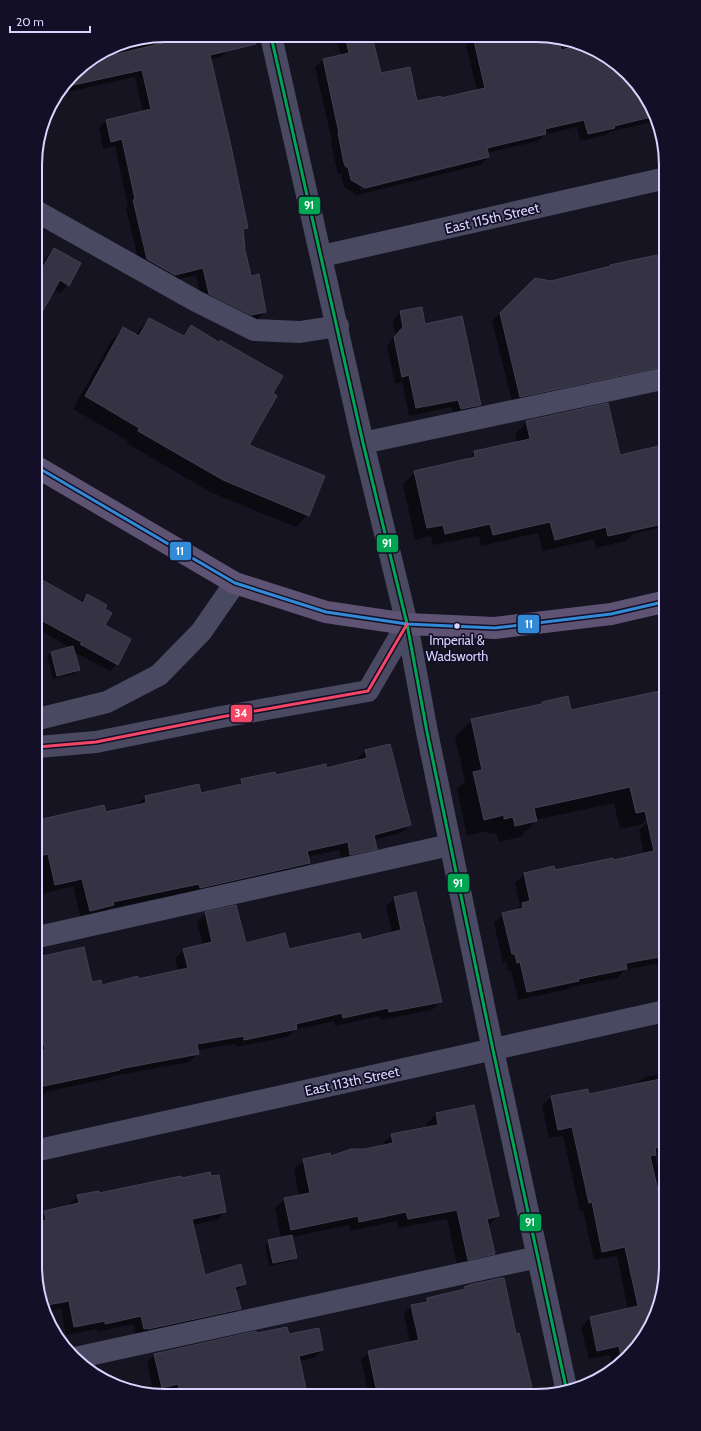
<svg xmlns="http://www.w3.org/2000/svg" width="701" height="1431" font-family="Cabin,sans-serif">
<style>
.shadow{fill:#0007;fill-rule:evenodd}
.building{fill:#343243;stroke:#433f54}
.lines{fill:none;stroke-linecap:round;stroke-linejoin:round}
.minor{stroke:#4a4962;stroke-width:22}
.major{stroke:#5e5373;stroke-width:22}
.bus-1-casing{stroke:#130f26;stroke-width:6}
.bus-2-casing{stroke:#130f26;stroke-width:6}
.bus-3-casing{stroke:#130f26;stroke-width:6}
.bus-1{stroke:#00a651;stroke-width:3}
.bus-2{stroke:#338bd7;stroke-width:3}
.bus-3{stroke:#f34667;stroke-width:3}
.bus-dot{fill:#d9d4ff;stroke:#130f26;stroke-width:1.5}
.labels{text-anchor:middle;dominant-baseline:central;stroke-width:3.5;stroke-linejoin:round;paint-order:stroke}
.bus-label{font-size:13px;fill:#d9d4ff;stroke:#130f26}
.street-label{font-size:14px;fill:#d9d4ff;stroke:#130f26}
.rim{fill:none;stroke:#d9d4ff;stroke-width:2}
.line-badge{stroke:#130f26;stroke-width:1.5}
.badge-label{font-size:11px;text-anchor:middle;font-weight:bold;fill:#fff}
</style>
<rect width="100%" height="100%" fill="#161421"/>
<g class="shadow">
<polygon points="165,35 225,35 228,50 221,57 210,60 246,228 242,232 244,250 250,277 265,311 258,319 243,322 202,301 196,275 167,282 140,267 126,208 128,206 115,146 103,149 99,128 106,121 143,112 135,77 59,94 79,68 116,45"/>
<path d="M 336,36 L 371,36 L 380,74 L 416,103 L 440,99 L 477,91 L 466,45 L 474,37 L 561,37 L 614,64 L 619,84 L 633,81 L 648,100 L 659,127 L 653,128 L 652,122 L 609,132 L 606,135 L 580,141 L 577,127 L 544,135 L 538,141 L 487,153 L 488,157 L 480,165 L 357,195 L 344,187 L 341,174 L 338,174 L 337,171 L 331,142 L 332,141 L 315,67 L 323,60 L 341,56 ZM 481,158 L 481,160 L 360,190 L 360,188 Z"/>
<polygon points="54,249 68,285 60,293 53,289 38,316 41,318 37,326 36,274 46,257"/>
<polygon points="662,255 662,375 513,404 492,321 537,278 550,282 609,267 611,266"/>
<polygon points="400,312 424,325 480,405 472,412 453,416 451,407 409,416 402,382 395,384 387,346 395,335 393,320"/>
<polygon points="149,319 181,336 191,326 218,343 220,341 282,376 272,394 248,445 308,515 296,527 210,492 126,443 128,441 73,409 111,341 123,329 135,335"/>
<polygon points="527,422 619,456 663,446 663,527 633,534 626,541 596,548 594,539 543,551 538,533 481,546 479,536 433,545 431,536 415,540 403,484 415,472 466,461 474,452 517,442 515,434"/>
<polygon points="37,578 80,602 87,595 103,610 104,625 117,664 110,671 74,652 78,670 75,674 53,679 47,656 51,652 70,648 38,629"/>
<polygon points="664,687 664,785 658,808 642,824 620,829 614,803 536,820 536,821 520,837 499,842 496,833 488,834 487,831 467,836 457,789 465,782 455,737 472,720 539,705 542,703 570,711 645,695 654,692 657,689"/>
<polygon points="366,751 410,825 401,833 374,840 375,848 367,857 342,862 339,850 307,857 309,863 301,872 150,900 108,909 104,913 81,919 73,886 38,895 38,821 105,814 137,805 145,797 200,794 236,786 242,780 326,769 358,761 357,759"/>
<polygon points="664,818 665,965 657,967 656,964 625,970 617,978 571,987 569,989 518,1000 511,970 508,971 506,962 503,963 494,923 503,914 516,911 520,906 515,883 524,874 554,871 644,854 639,830 648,822"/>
<polygon points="394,898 441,1002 432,1010 381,1020 380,1016 335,1026 334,1021 295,1030 287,1037 236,1047 235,1044 198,1050 198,1053 190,1062 112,1076 110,1078 46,1092 39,1098 38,958 101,986 138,981 178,971 175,958 184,950 203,946 197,922 206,913 245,944 288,950 361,941 392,933 386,906"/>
<polygon points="665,1071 665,1152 655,1155 663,1189 665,1189 666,1274 656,1316 634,1351 613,1369 610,1355 589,1359 581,1327 590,1318 628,1310 617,1256 594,1260 583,1210 580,1211 563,1136 549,1138 542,1106 551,1097 588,1095 633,1086 645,1077 660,1074"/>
<polygon points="473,1106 498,1216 488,1226 494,1253 484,1263 458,1269 447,1219 398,1228 397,1221 350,1231 349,1225 292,1237 296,1257 292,1261 269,1266 265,1245 269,1241 281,1238 275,1208 285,1199 299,1196 294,1169 304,1160 330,1157 383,1147 382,1144 392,1135 427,1128 427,1123 436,1114"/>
<polygon points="181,1179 225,1212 217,1220 192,1225 204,1276 245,1283 235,1292 240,1309 232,1317 136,1337 133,1324 97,1332 97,1329 66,1335 61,1308 45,1312 40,1300 39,1217 45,1212 69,1206 69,1204 78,1196 98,1194"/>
<path d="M 465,1288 L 532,1392 L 368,1392 L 361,1359 L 369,1352 L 410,1343 L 404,1314 L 411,1306 L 422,1304 L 427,1299 L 462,1291 ZM 411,1311 L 413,1311 L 421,1345 L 419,1346 Z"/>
<polygon points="256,1334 288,1336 322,1350 314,1358 299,1361 306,1393 154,1393 147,1362 155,1354"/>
</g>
<g class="building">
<polygon points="197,35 255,36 256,44 210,55 231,146 248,228 243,229 245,250 251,276 259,274 266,312 251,315 209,294 203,268 175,275 147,259 133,200 135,199 122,139 111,142 106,120 151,109 142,70 64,87 79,68 99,55 113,52 113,55"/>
<polygon points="345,36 372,36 381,73 410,67 417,101 441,96 441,98 485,88 474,41 491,37 558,37 561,50 578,46 622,68 648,100 655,116 614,126 615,128 588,134 584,120 545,129 546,134 487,148 489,157 365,188 351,180 348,167 346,167 344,163 338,133 339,133 323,59 349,53"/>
<polygon points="54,248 81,263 69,286 60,280 37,321 36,279"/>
<polygon points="657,255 662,279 662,367 520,397 500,313 535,278 551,281 611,266 610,265"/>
<polygon points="422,307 425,324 462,316 481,405 461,409 458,400 416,408 409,375 402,377 394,337 403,327 400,311"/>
<polygon points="149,318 184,336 191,325 220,343 220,340 283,376 273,393 277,396 249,445 325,476 309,516 223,480 138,431 139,428 85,396 123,327 139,336"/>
<polygon points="608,403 620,455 663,445 663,524 608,536 606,527 555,540 550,522 493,535 490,524 445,534 443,525 427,528 414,471 475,457 474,451 530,439 526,421"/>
<polygon points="37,577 83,603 87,594 107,605 105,609 112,613 105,625 131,639 118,665 80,644 83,643 37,618"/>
<polygon points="73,646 80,670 57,676 51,652"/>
<polygon points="664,690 665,956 626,963 627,969 578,979 579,981 527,992 520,962 517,963 515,954 512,954 502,913 523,908 522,903 530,901 524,873 554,866 555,870 613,858 614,860 654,851 645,811 636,813 630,787 534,808 537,821 515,826 513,817 504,819 504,815 484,820 473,772 482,770 471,719 542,704 542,702 568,696 571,710"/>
<polygon points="390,744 411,825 374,835 377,849 350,855 348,842 307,851 310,863 200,888 199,884 160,892 113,902 114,905 90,911 82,879 55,885 48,854 38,856 38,820 104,805 106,812 146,803 145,796 199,784 201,793 242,784 241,779 275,772 276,775 326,764 326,768 367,758 365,750"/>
<polygon points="416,892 442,1002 389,1012 388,1008 343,1018 342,1013 296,1024 297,1029 244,1040 244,1036 197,1044 199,1054 119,1069 120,1070 39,1087 39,1051 45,1050 39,1022 38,957 84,947 92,982 101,980 102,985 138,976 138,979 188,968 183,949 212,942 205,912 236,905 246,943 285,933 289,949 360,933 362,940 401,930 394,897"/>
<polygon points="665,1078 665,1146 655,1148 656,1155 650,1156 666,1225 666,1274 656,1316 634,1351 622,1362 619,1346 597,1351 590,1317 638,1306 625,1247 602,1252 592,1202 589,1203 572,1127 558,1130 551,1096 588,1089 589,1094"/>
<polygon points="474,1105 499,1216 487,1219 495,1254 468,1260 457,1210 408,1219 406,1212 359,1222 358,1216 291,1230 284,1198 310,1193 303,1159 330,1153 331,1156 351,1149 365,1149 393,1143 391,1134 438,1125 436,1113"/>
<polygon points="210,1172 211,1176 219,1175 226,1212 192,1219 205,1275 241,1264 246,1284 235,1287 241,1309 148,1329 148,1328 144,1329 141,1316 105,1324 105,1321 74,1327 69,1301 42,1306 40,1300 39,1222 46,1220 44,1211 79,1203 77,1195 99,1191 99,1193 181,1176 182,1178"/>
<polygon points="292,1235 297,1258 273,1263 268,1240"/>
<polygon points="501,1278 504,1278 516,1334 519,1333 533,1392 377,1392 368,1351 419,1340 411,1305 427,1302 427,1298 465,1289 464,1287 473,1284"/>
<polygon points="287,1327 289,1334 319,1328 323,1350 299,1356 307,1393 180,1393 178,1384 162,1388 154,1354 256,1331 257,1333"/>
</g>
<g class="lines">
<g class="minor">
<polyline points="271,36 363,443 407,624 427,732 493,1050 567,1392"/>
<polyline points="36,211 196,301 254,330 300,332 338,326"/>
<polyline points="322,256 662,179"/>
<polyline points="363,443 662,379"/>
<polyline points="38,719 107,702 159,675 201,632 235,583"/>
<polyline points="38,747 96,742 221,717 368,691 407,624"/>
<polyline points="38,937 450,845"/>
<polyline points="39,1150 665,1011"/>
<polyline points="75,1358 538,1257"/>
</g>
<polyline class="major" points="37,467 235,583 326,612 407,624 495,628 611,614 663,602"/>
<defs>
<polyline id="bus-1" points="271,36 363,443 407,624 427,732 493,1050 567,1392"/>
<polyline id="bus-2" points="37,467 235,583 326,612 407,624 495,628 611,614 663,602"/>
<polyline id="bus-3" points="38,747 96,742 221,717 368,691 407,624"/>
</defs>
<use href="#bus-1" class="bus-1-casing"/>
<use href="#bus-2" class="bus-2-casing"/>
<use href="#bus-3" class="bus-3-casing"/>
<use href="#bus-1" class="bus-1"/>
<use href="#bus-2" class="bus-2"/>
<use href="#bus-3" class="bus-3"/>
</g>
<circle class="bus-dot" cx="457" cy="626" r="3.5"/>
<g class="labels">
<g class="bus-label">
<text x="457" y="640">Imperial &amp;<tspan x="457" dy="16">Wadsworth</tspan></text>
</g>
<g class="street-label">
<text transform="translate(492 218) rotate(-13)">East 115th Street</text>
<text transform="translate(352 1081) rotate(-12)">East 113th Street</text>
</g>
</g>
<path d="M0 0H701V1431H0ZM165 42H536A123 123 0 0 1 659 165V1266A123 123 0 0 1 536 1389H165A123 123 0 0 1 42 1266V165A123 123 0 0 1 165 42Z" fill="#130f26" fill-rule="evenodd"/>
<path class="rim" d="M165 42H536A123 123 0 0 1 659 165V1266A123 123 0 0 1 536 1389H165A123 123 0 0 1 42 1266V165A123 123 0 0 1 165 42Z"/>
<g class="line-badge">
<rect x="298" y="196" width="23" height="19" rx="4" fill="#00a651"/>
<rect x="376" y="534" width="23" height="19" rx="4" fill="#00a651"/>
<rect x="169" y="541" width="23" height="20" rx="4" fill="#338bd7"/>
<rect x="517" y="614" width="23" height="20" rx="4" fill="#338bd7"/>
<rect x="230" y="704" width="23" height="19" rx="4" fill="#f34667"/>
<rect x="447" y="873" width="23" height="20" rx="4" fill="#00a651"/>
<rect x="519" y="1213" width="23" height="19" rx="4" fill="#00a651"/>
</g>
<g class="badge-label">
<text x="309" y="209">91</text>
<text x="387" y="547">91</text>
<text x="180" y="555">11</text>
<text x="529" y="628">11</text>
<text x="241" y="717">34</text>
<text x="458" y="887">91</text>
<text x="530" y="1226">91</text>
</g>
<path d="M10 26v6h80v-6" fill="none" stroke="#d9d4ff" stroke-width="2"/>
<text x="16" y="26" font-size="12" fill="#d9d4ff" stroke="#130f26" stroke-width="3" paint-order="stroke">20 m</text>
</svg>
